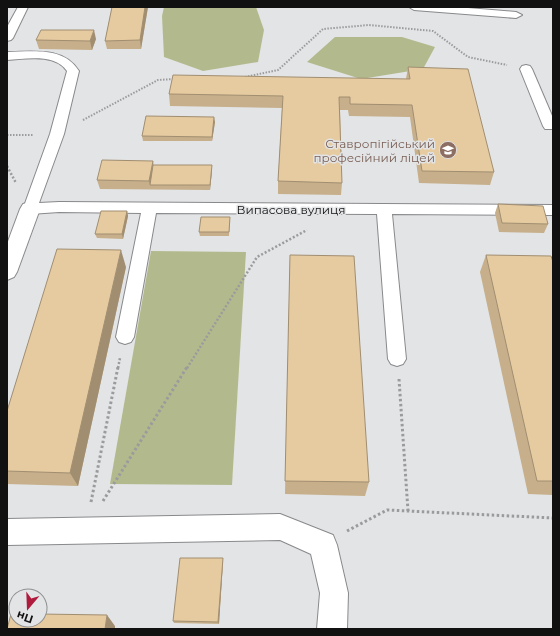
<svg xmlns="http://www.w3.org/2000/svg" width="560" height="636" font-family="Montserrat,sans-serif">
<style>
.green{fill:#b2ba8d}
.lines{fill:none;stroke-linecap:round;stroke-linejoin:round}
.lane-casing{stroke:#88898b;stroke-width:2}
.street-casing{stroke:#88898b;stroke-width:2}
.path-far2{stroke:#9a9b9c;stroke-width:2;stroke-dasharray:1.5 1.5;stroke-linecap:butt}
.path-far1{stroke:#9a9b9c;stroke-width:2.5;stroke-dasharray:2 2;stroke-linecap:butt}
.path{stroke:#9a9b9c;stroke-width:3;stroke-dasharray:2.5 2.5;stroke-linecap:butt}
.lane{fill:#fff;fill-rule:evenodd}
.street{fill:#fff;fill-rule:evenodd}
.wall{fill:#c6af8a}
.shaded-wall{fill:#a18e71}
.building{fill:#e6cba1;stroke:#a18e71}
.labels{text-anchor:middle;dominant-baseline:central;stroke-width:3;stroke-linejoin:round;paint-order:stroke}
.education-label{font-size:12px;fill:#785e54;stroke:#e3e4e6;text-anchor:end}
.street-label{font-size:12px;fill:#111112;stroke:#e3e4e6}
</style>
<rect width="100%" height="100%" fill="#e3e4e6"/>
<g class="green">
<polygon points="164,7 256,7 264,30 258,62 203,71 164,57 162,16"/>
<polygon points="335,37 402,37 435,47 423,69 361,79 307,62"/>
<polygon points="151,251 246,252 232,485 110,484"/>
</g>
<g class="lines">
<defs>
<g id="lane">
<polygon points="18,7 28,7 13,38 11,40 7,41 7,27"/>
<polygon points="409,7 456,7 516,12 522,15 516,18 414,10"/>
<path d="M 7,52 C 33,52 63,46 79,71 L 64,134 L 39,203 L 59,202 L 553,205 L 553,215 L 392,214 L 406,359 L 403,364 L 397,366 L 391,364 L 388,359 L 377,214 L 156,213 L 134,337 L 131,342 L 125,344 L 119,342 L 116,337 L 141,213 L 59,212 L 30,214 L 25,213 L 23,209 L 50,134 L 67,71 C 55,53 25,59 7,60 Z"/>
<polygon points="526,65 530,66 532,69 553,118 553,129 545,129 543,126 520,69 522,66"/>
</g>
<g id="street">
<polygon points="30,202 37,204 40,209 17,272 14,277 7,280 7,244 20,209 23,204"/>
<polygon points="280,514 333,535 337,545 348,593 347,629 317,629 320,593 311,554 280,540 7,545 7,519"/>
</g>
</defs>
<use href="#lane" class="lane-casing"/>
<use href="#street" class="street-casing"/>
<g class="path-far2">
<polyline points="245,77 278,70 323,29 369,25 433,31 468,57 507,65"/>
<polyline points="83,120 158,80 174,79"/>
<polyline points="7,135 34,135"/>
</g>
<g class="path-far1">
<polyline points="7,166 16,183"/>
<polyline points="118,368 120,358"/>
<polyline points="187,368 257,257 307,230"/>
</g>
<g class="path">
<polyline points="399,379 408,511"/>
<polyline points="103,501 187,367"/>
<polyline points="91,502 118,367"/>
<polyline points="347,531 387,510 553,518"/>
</g>
<use href="#lane" class="lane"/>
<use href="#street" class="street"/>
</g>
<g class="wall">
<polygon points="112,7 148,7 141,49 107,49 105,41"/>
<polygon points="96,39 92,50 39,49 36,40"/>
<polygon points="408,67 494,172 490,185 419,183 410,117 349,116 348,110 340,110 342,183 341,195 278,194 278,181 282,108 170,106 169,94 406,79"/>
<polygon points="215,122 212,141 143,141 142,136"/>
<polygon points="153,161 153,165 212,170 210,190 100,189 97,180"/>
<polygon points="498,204 548,224 544,233 499,232 495,213"/>
<polygon points="127,211 128,216 123,239 97,238 95,234"/>
<polygon points="230,217 230,221 229,236 200,236 199,232"/>
<polygon points="290,255 369,482 365,496 285,494"/>
<polygon points="486,255 553,262 553,495 528,494 480,272"/>
<polygon points="126,267 78,486 7,484 7,411"/>
<polygon points="223,558 223,561 219,624 174,623 173,621"/>
</g>
<g class="shaded-wall">
<polygon points="145,7 148,7 141,49 140,40"/>
<polygon points="94,30 96,39 92,50 90,41"/>
<polygon points="214,117 215,122 212,141 212,137"/>
<polygon points="153,161 154,170 150,185 149,181"/>
<polygon points="212,165 212,170 210,190 210,185"/>
<polygon points="127,211 128,216 123,239 122,234"/>
<polygon points="121,250 126,267 78,486 70,473"/>
<polygon points="223,558 223,561 219,624 218,622"/>
<polygon points="107,615 115,626 115,629 105,629"/>
</g>
<g class="building">
<polygon points="112,7 145,7 140,40 105,41"/>
<polygon points="41,30 94,30 90,41 36,40"/>
<polygon points="408,67 468,69 494,172 422,171 412,105 350,104 350,97 339,97 342,183 278,181 283,96 169,94 173,75 410,79"/>
<polygon points="146,116 214,117 212,137 142,136"/>
<polygon points="102,160 153,161 149,181 97,180"/>
<polygon points="153,165 212,165 210,185 150,185"/>
<polygon points="498,204 543,206 548,224 502,223"/>
<polygon points="101,211 127,211 122,234 95,234"/>
<polygon points="201,217 230,217 229,232 199,232"/>
<polygon points="57,249 121,250 70,473 7,471 7,411"/>
<polygon points="290,255 354,256 369,482 285,481"/>
<polygon points="486,255 551,256 553,262 553,481 537,481"/>
<polygon points="180,558 223,558 218,622 173,621"/>
<polygon points="11,614 16,614 16,620 40,620 40,614 107,615 105,629 7,629"/>
</g>
<defs>
<symbol id="university-disc" viewBox="-11 -11 22 22"><circle r="9.5" fill="#8d6e63" stroke="#e3e4e6"/><path d="M0-5L7-2L0 1L-7-2ZM-4 1L0 2.5L4 1V4Q0 6-4 4Z" fill="#fff"/></symbol>
</defs>
<g fill-rule="evenodd">
<use href="#university-disc" x="438" y="140" width="20" height="20"/>
</g>
<g class="labels">
<g class="education-label">
<text x="435" y="143">Ставропігійський<tspan x="435" dy="14">професійний ліцей</tspan></text>
</g>
<g class="street-label">
<text x="291" y="209">Випасова вулиця</text>
</g>
</g>
<rect width="560" height="636" fill="none" stroke="#111112" stroke-width="16"/>
<g transform="translate(28 608) rotate(199)"><circle r="19" fill="#e3e4e6" stroke="#8f9091"/>
<path d="M0-3L7 15L0 10L-7 15Z" fill="#af1b3d"/>
<text y="-6" font-size="11" font-weight="bold" text-anchor="middle" fill="#111112">Пн</text>
</g>
</svg>
